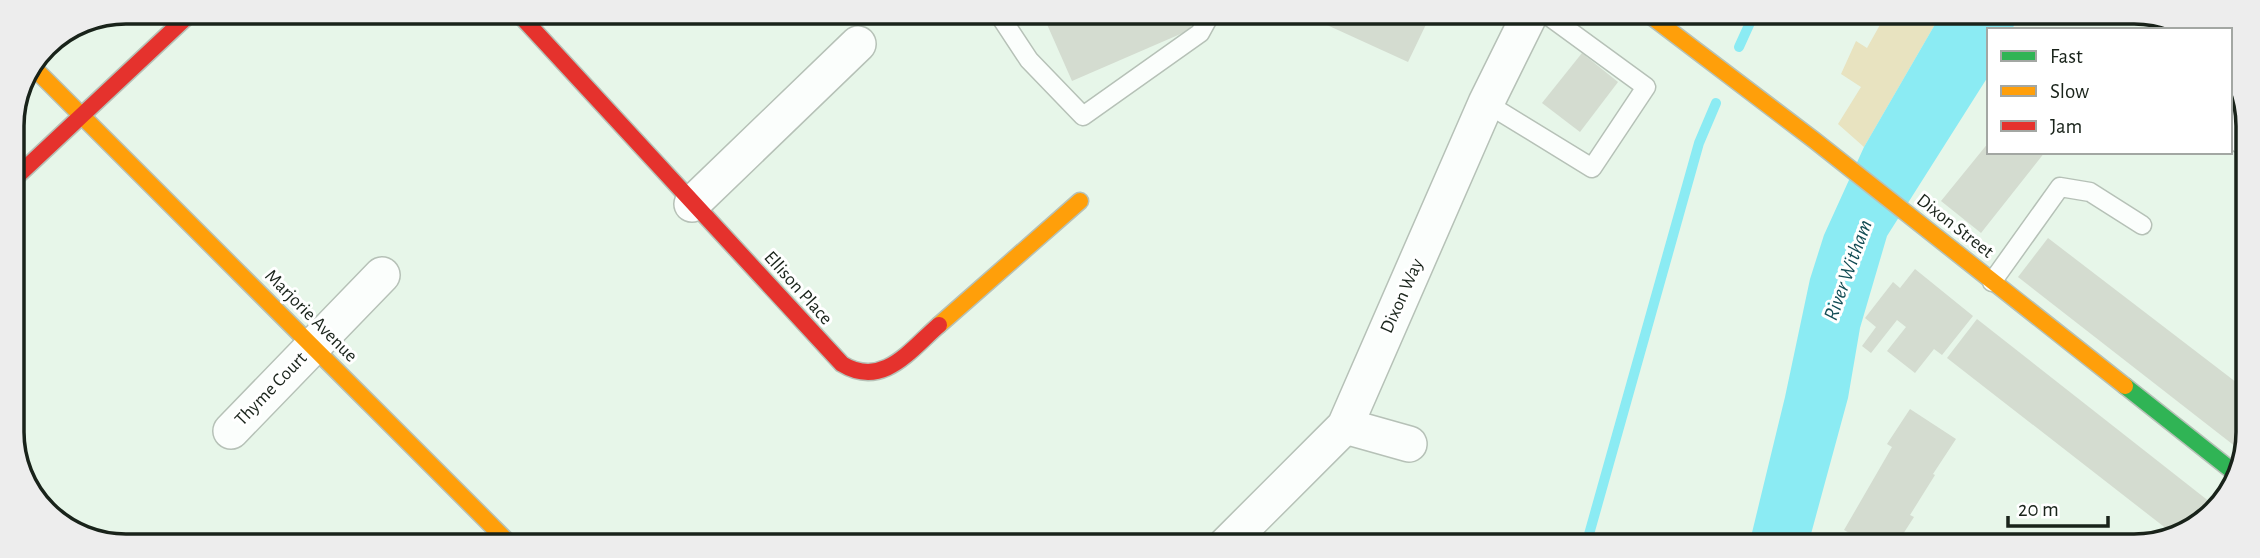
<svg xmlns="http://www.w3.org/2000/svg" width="2260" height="558" font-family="'Alegreya Sans',sans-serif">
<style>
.green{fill:#e8e3c0}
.water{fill:#8bebf3}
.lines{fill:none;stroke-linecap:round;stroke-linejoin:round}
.stream{stroke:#8bebf3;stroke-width:10}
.building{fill:#d4dcd0}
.lane-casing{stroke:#b6c1b7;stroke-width:21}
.street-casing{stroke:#b6c1b7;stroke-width:38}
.fast-casing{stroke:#b6c1b7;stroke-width:19}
.slow-casing{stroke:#b6c1b7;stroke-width:19}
.jam-casing{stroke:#b6c1b7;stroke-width:19}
.lane{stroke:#fbfefc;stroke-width:18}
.street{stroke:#fbfefc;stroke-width:35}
.fast{stroke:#30b455;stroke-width:16}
.slow{stroke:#ff9f0a;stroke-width:16}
.jam{stroke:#e5322d;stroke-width:16}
.labels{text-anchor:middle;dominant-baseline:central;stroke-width:6;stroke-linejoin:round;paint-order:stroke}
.street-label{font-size:19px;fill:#19231a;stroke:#fff}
.water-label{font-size:21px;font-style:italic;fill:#124c54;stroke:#fff}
.rim{fill:none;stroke:#19231a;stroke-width:3.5}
</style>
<rect width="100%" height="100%" fill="#e7f6e9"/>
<polygon class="green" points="1886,14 1941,14 1864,147 1838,124 1861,87 1841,74 1856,41 1867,48"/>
<polygon class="water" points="1941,14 2019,14 2012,30 1989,30 1989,75 1887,236 1860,328 1848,398 1808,545 1749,545 1785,397 1810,279 1824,235 1864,147"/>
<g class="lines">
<g class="stream">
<polyline points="1739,47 1754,14"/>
<polyline points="1586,545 1699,143 1716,103"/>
</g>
</g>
<g class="building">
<polygon points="1042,13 1185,13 1192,29 1072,81"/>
<polygon points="1319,14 1431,14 1408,62 1316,20"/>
<polygon points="1582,53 1618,82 1580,132 1542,103"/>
<polygon points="1989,142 1989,152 2045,152 1981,233 1941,201"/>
<polygon points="2048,238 2245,389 2245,454 2018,277"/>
<polygon points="1915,269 1973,316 1942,355 1934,349 1915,373 1887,351 1906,327 1897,320 1871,353 1862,346 1876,327 1865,318 1893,282 1900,288"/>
<polygon points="1977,319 2215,506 2209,518 2172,533 1947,358"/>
<polygon points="1910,409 1956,439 1933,474 1935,475 1910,515 1914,517 1896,545 1847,545 1853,535 1844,530 1892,447 1887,444"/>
</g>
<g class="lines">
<defs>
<g id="lane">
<polyline points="998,13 1029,60 1083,116 1200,33 1211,13"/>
<polyline points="1486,103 1592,168 1646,87 1546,14"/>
<polyline points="1992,282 2060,187 2090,192 2142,225"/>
</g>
<g id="street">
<polyline points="2230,127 2245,137"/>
<polyline points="692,204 858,44"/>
<polyline points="1345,426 1409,444"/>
<polyline points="231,431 382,275"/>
<polyline points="1226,545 1345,426 1486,103 1530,14"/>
</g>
<polyline id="fast" points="2125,386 2235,473"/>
<g id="slow">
<polyline points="1648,14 1814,140 2125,386"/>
<polyline points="35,69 510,544"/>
<polyline points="939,325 1080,201"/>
</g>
<g id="jam">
<path d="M 518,13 L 842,364 C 883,389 910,350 939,325"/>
<polyline points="13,180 192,12"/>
</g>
</defs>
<use href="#lane" class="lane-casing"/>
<use href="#street" class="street-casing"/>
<use href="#fast" class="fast-casing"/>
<use href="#slow" class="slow-casing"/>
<use href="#jam" class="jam-casing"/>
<use href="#lane" class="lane"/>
<use href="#street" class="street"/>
<use href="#fast" class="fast"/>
<use href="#slow" class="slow"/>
<use href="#jam" class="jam"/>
</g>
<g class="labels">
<g class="street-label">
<text transform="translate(1955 226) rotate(38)">Dixon Street</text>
<text transform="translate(798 288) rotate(48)">Ellison Place</text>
<text transform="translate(1402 296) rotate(-66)">Dixon Way</text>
<text transform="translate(311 316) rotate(45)">Marjorie Avenue</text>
<text transform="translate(271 389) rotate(-46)">Thyme Court</text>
</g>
<g class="water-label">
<text transform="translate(1848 270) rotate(-70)">River Witham</text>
</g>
</g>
<path d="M0 0H2260V558H0ZM126 24H2134A102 102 0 0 1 2236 126V432A102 102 0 0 1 2134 534H126A102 102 0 0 1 24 432V126A102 102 0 0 1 126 24Z" fill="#ededed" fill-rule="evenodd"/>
<path class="rim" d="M126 24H2134A102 102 0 0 1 2236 126V432A102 102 0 0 1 2134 534H126A102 102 0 0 1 24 432V126A102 102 0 0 1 126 24Z"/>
<rect x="1987" y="28" width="245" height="126" fill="#ffffff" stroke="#a3a7a3" stroke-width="2"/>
<rect x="2001" y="51" width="35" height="10" fill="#30b455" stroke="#a3a7a3" stroke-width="2"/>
<text x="2050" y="63" font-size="21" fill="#19231a">Fast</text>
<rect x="2001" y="86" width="35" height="10" fill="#ff9f0a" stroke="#a3a7a3" stroke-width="2"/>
<text x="2050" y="98" font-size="21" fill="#19231a">Slow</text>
<rect x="2001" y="121" width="35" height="10" fill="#e5322d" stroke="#a3a7a3" stroke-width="2"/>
<text x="2050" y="133" font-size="21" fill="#19231a">Jam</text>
<path d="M2008 516v10h100v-10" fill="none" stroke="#19231a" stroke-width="3.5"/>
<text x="2018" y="516" font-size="21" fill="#19231a" stroke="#ffffff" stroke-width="5" paint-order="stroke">20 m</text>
</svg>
